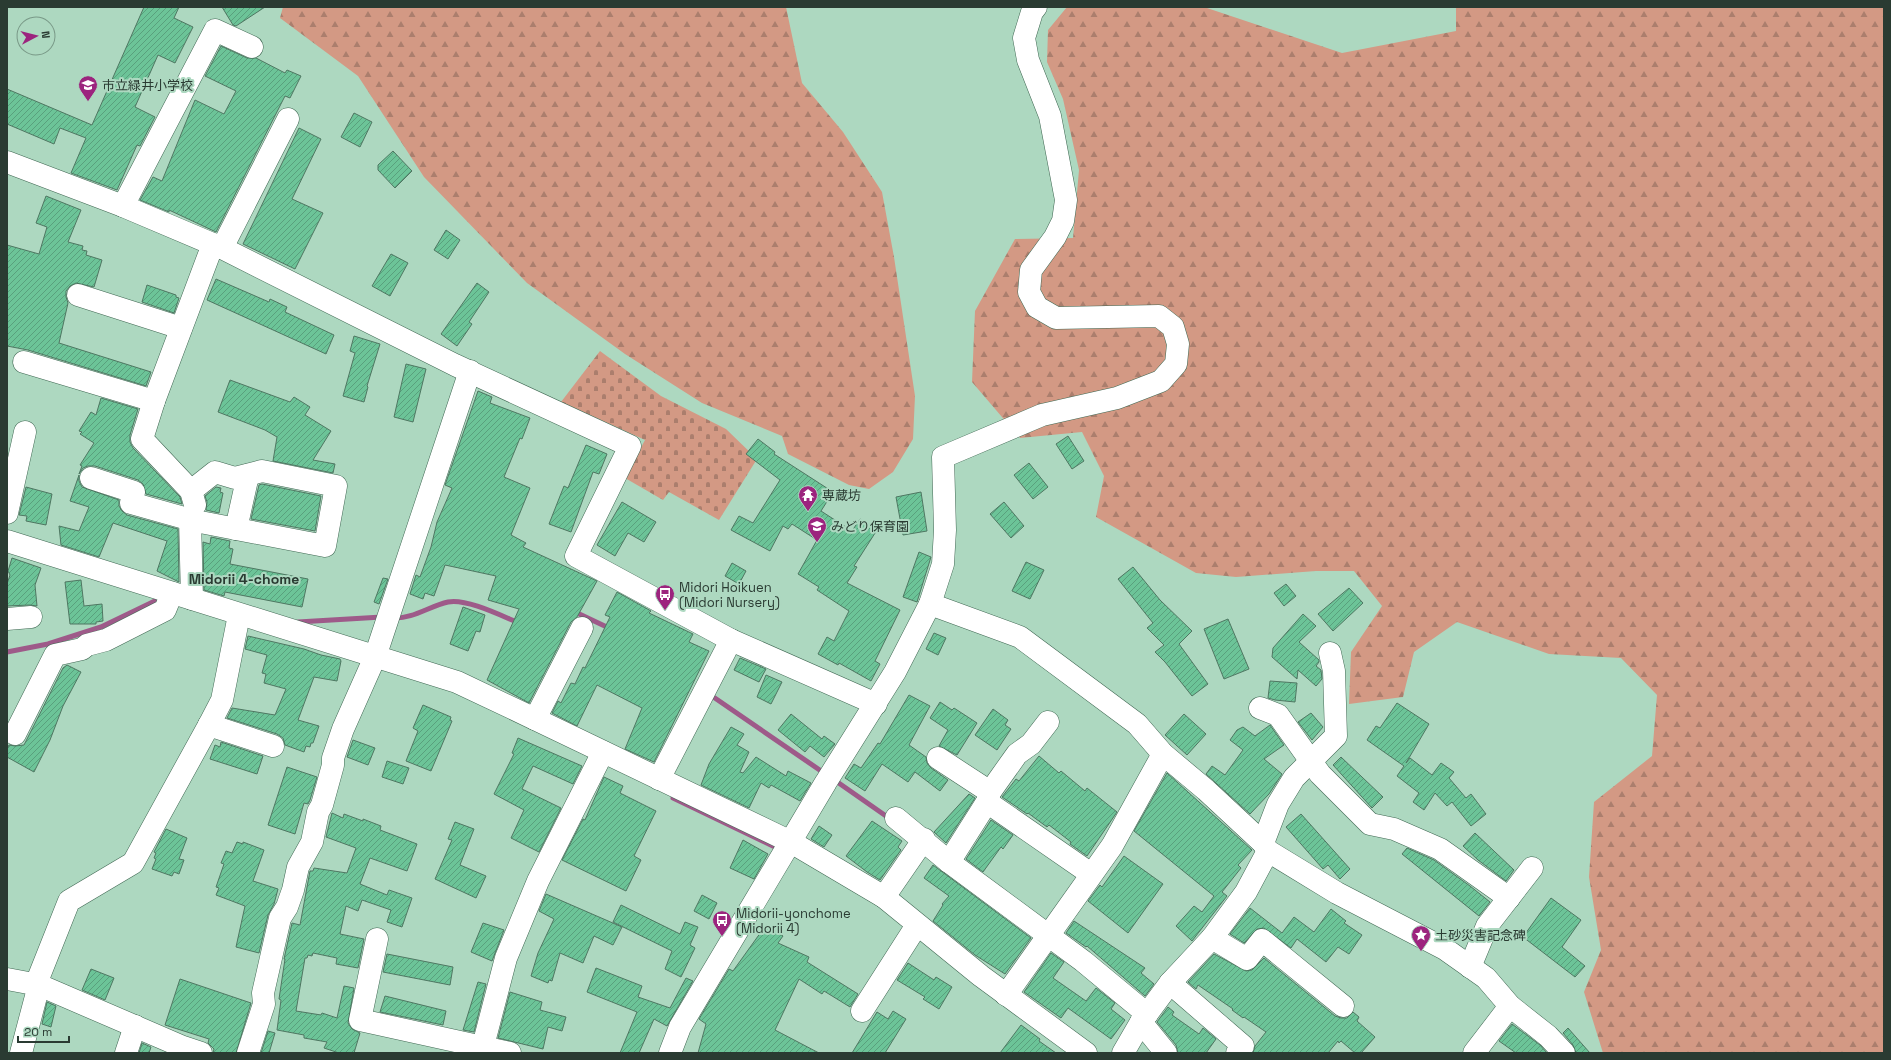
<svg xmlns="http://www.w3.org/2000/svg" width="1891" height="1060" font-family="'Space Grotesk','Noto Sans JP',sans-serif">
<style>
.forest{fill:url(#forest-firs)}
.cemetery{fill:url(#cemetery-stones)}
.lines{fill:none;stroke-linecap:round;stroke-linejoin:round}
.stream{stroke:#9e5a89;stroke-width:5}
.building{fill:url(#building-hatch);stroke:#4f7762}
.minor-casing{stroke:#406853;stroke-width:23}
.minor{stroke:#fff;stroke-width:22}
.labels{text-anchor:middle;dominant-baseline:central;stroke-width:4;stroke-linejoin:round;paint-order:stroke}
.poi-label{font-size:13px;fill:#2a3b32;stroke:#add8c0;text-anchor:start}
.neighbourhood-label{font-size:14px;font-weight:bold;fill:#2a3b32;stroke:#add8c0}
</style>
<defs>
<pattern id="forest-firs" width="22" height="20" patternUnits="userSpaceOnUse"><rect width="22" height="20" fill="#d39984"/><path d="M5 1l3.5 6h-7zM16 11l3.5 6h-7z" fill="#ab7e6d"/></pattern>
<pattern id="cemetery-stones" width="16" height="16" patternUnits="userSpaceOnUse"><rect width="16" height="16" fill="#d39984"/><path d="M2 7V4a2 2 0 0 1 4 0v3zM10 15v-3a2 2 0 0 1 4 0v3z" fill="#ab7e6d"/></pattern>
<pattern id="building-hatch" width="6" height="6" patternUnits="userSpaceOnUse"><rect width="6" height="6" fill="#6cc498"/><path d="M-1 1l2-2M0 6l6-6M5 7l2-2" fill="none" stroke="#59a07d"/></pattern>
</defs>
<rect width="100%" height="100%" fill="#add8c0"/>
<g class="forest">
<polygon points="283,7 786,7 802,83 843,132 882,192 894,257 915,396 913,439 893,472 869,489 849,485 788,454 782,436 702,403 625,354 527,283 424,177 358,76 280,18"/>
<polygon points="1067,7 1204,7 1342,53 1456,31 1456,7 1884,7 1884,1053 1603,1053 1584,992 1601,950 1589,877 1594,802 1652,756 1657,695 1621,658 1549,654 1457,622 1414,652 1403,697 1349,704 1351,652 1382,606 1354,571 1316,571 1236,577 1196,573 1096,517 1104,476 1082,432 1020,438 972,382 975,311 1015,239 1073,238 1079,170 1063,99 1047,62 1048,30"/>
</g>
<polygon class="cemetery" points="600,351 661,396 726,429 757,459 719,520 669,492 663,500 625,478 645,440 561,402"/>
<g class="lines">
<g class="stream">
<polyline points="573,611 611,629"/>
<path d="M 394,618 C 412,619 430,606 448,602 C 466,598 502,616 519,623"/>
<polyline points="298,622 382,617"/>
<polyline points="7,652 48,644 101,627 159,599"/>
<polyline points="709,694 824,773"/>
<polyline points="833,779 886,816"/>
<polyline points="673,798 779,849"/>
</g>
</g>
<g class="building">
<polygon points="144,7 179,7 174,18 193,27 175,63 158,55 135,107 155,117 140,146 137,145 117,190 71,173 86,138 60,128 54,144 7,124 7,89 92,125"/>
<polygon points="222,7 265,7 236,26 233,25"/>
<polygon points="221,46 247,58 256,58 285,73 287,70 301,76 290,98 285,96 216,232 169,210 169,212 140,200 153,177 162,181 195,100 224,114 236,91 205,76"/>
<polygon points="354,113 372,122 360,147 341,137"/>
<polygon points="299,128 321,139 292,199 323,213 295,269 243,244"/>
<polygon points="393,151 412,171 395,188 378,170 378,165"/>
<polygon points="46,196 81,210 68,242 83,246 82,250 87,251 86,255 102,260 94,287 76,283 70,286 66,291 66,297 68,303 59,343 151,372 146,386 28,350 7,346 7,245 39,254 47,227 36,223"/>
<polygon points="446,230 460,240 448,259 434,250"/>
<polygon points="391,254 408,263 390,296 372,286"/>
<polygon points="216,279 269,302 270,299 287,307 285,312 334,335 326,354 207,300"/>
<polygon points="477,283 489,292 469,322 472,324 457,346 441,334"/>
<polygon points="147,285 176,295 176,297 179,298 174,313 142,302"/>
<polygon points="354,336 380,344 367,386 368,387 364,402 343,396 355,353 350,351"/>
<polygon points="406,364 426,369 413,422 394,417"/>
<polygon points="230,380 290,402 294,397 310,407 305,415 331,431 313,460 335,464 333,473 273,461 277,437 265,430 218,412"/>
<polygon points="478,391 492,397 490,403 530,418 522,439 520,438 504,477 530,488 511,535 526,543 523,547 597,581 577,617 571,622 529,703 487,680 519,609 488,600 496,576 445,565 434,596 425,593 423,599 410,594 416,575 420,577 431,547 437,522 452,488 445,485"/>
<polygon points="101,398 138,409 130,435 130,442 133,448 180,497 182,504 146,494 143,484 138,480 95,466 88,466 83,468 79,474 82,466 80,465 94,443 80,434 82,432 79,431 91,412 96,415"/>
<polygon points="1068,436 1084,461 1072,469 1056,444"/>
<polygon points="758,439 775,452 774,454 833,492 821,511 852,531 860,519 877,530 854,566 857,567 847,583 900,610 875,661 880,664 871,681 839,663 838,665 818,654 827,637 834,641 849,611 817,590 819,587 798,574 817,540 792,524 788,529 783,526 770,551 731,530 739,516 753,523 780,480 746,454"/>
<polygon points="586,445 607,454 599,474 593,472 571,532 549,524 564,486 568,488"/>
<polygon points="1029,463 1048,487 1033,499 1014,475"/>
<polygon points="79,475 79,481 82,487 119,500 119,506 122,511 127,515 178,529 179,582 157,571 167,541 113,523 99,557 61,545 59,526 79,531 89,507 70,501"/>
<polygon points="262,484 321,496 315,531 251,519 259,485"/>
<polygon points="26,487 52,494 46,525 26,521 27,516 19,515"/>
<polygon points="216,487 221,488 220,492 223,493 219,513 206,510 207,502 205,496"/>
<polygon points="921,492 927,531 903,535 896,497"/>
<polygon points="622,502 656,522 644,542 628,533 615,556 597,545"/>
<polygon points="1004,502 1024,526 1011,538 990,514"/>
<polygon points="211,537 230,541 229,548 233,549 230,564 308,579 302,607 225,592 224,596 204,590 203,542 210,544"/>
<polygon points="919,552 931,557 917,602 903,597"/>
<polygon points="12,558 41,568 35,585 37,606 30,605 7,606 7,584 10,575 8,571"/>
<polygon points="1026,562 1044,570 1030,599 1012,591"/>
<polygon points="732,563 746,571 739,584 725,576"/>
<polygon points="1133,567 1160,600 1192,631 1179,644 1208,684 1192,696 1165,662 1155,652 1164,645 1147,628 1153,623 1118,579"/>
<polygon points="383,578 388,579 379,604 374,602"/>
<polygon points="81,580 84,606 102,604 103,621 96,622 96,624 70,624 65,582"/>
<polygon points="1286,584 1296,596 1284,606 1274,593"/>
<polygon points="1349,588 1363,603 1333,631 1318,614"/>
<polygon points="617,592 651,611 649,613 693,634 689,642 709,651 654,762 625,749 642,708 597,685 577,726 552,713 558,701 561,703 571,683 575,684 583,667 585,668 610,617 605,615"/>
<polygon points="463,607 485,615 480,632 476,631 468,651 450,644"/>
<polygon points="1303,614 1316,626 1299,642 1319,660 1319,662 1316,666 1321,670 1322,679 1316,686 1298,670 1297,679 1272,657 1273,648"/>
<polygon points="1228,619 1249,669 1224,679 1204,629"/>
<polygon points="934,633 946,638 938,655 926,649"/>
<polygon points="248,636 304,649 321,655 340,659 341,661 337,681 314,677 298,720 319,726 313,743 311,743 310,747 306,746 304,752 285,745 283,738 277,734 227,718 232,708 275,715 286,689 264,683 266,674 262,673 267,655 245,649"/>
<polygon points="740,658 766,669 759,682 734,670"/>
<polygon points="67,665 81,672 63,706 50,740 34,772 7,757 7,749 9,745 15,746 24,745 63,668"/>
<polygon points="766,675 782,682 771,704 757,697"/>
<polygon points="1270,681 1297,683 1295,702 1275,700 1268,698"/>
<polygon points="909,695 930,706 909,745 926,757 927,763 931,768 948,780 940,791 915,772 908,782 882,764 865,791 845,778 854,764 861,768 878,743 880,744"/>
<polygon points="940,702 952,710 954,708 977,723 957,755 939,746 948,730 930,718"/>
<polygon points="1397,703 1429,724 1406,763 1410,758 1432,775 1441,763 1454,772 1449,778 1466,798 1471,794 1486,814 1471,826 1452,802 1447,806 1435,793 1424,810 1413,802 1419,793 1397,776 1404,766 1367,740 1376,726 1380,728"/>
<polygon points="423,705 451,717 450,720 452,721 431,771 406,761 418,731 413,728"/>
<polygon points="993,709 1008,720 1005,725 1011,729 997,750 975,735"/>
<polygon points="1311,713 1323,727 1312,740 1298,722"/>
<polygon points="791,714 822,739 824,736 835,744 824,757 810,746 805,752 778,730"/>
<polygon points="1184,714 1206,734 1187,755 1165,735"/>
<polygon points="1270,725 1284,745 1264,759 1282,774 1269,794 1250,814 1206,774 1212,766 1225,775 1243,750 1230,740 1237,730 1243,727 1255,736"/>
<polygon points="731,727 744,734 737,745 749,752 740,772 743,773 756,757 786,776 788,771 811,783 800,801 771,785 769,788 761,783 749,808 701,785 709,764"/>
<polygon points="518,738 582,766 573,784 533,766 522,789 561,808 539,852 511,838 524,810 494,794 514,754 512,753"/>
<polygon points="353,740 375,748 368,765 347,757"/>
<polygon points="221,742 263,756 257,774 210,759 215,745 220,747"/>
<polygon points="1039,756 1059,773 1061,771 1085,791 1087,788 1117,812 1087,856 1070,844 1071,842 1049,825 1047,827 1028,813 1027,814 1002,797 1016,779 1019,781"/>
<polygon points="1341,757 1383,797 1372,808 1333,765"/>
<polygon points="387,761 409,768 403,784 382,777"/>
<polygon points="287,767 317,777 310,800 308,804 304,803 295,834 268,825"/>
<polygon points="1167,773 1252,850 1238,865 1241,868 1222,892 1227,896 1192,941 1176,926 1194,906 1202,912 1214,896 1134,831"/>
<polygon points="604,777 623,786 620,793 656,811 634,856 641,860 626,891 562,860 583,819 585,820"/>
<polygon points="969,794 975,798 946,843 934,832"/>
<polygon points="332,813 343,818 344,814 363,821 363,819 381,826 380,830 417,844 407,871 370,858 360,884 387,895 389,890 412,898 402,927 387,922 391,910 362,900 358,911 346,906 340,934 364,939 358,968 336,964 337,958 313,953 312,956 308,955 307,958 305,958 296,1011 321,1015 322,1013 337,1018 344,986 354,988 348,1023 352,1029 360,1033 354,1053 339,1053 324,1048 327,1042 304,1038 304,1035 277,1030 281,1000 279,999 285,959 284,959 292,923 300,925 310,871 313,871 314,868 347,873 356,848 326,837"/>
<polygon points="1301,814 1350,869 1340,879 1328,865 1323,869 1286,827"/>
<polygon points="991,820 1013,835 1003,849 1001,847 983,872 966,859"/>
<polygon points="872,821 902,841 898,847 901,850 880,880 867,872 846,856"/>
<polygon points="455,822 474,829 460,865 486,876 476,898 435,879 452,840 448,839"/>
<polygon points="819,826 832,835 824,847 811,839"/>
<polygon points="166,829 187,838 179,859 184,860 179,874 174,872 172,876 152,869 156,859 154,858 156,853 154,852"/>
<polygon points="1475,833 1514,870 1506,881 1478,860 1463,846"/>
<polygon points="743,840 768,854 754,879 730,868"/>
<polygon points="237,842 243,844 243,842 264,850 253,881 278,889 274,904 268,915 259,953 236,947 245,906 216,895 219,888 216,887 224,864 221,863 226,851 232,853"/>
<polygon points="1407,848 1434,860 1470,886 1490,902 1479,916 1402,854"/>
<polygon points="1124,856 1163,884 1128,933 1088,901 1100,885 1102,887"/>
<polygon points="933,865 1031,938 1005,974 975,955 933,921 943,905 942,904 949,896 924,878"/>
<polygon points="546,894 622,927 613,945 594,936 583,963 560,953 552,981 549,980 548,983 531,976 538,953 554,919 539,911"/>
<polygon points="702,895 717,903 709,919 694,911"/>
<polygon points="1551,898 1581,920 1562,947 1585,966 1575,977 1523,937"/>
<polygon points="621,905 680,934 685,922 698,927 690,945 695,948 681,977 665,969 672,951 613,922"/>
<polygon points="1250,908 1282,933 1294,917 1314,932 1331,909 1346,921 1344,923 1362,935 1349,954 1338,947 1326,962 1297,939 1291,948 1264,928 1257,929 1244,943 1230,934"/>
<polygon points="1074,921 1145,968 1141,973 1154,984 1145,996 1087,946 1086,947 1066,933"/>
<polygon points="483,923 504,930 492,961 471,952"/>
<polygon points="766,925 783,936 778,943 809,957 807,962 858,994 850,1007 824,991 822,994 799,979 775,1030 819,1053 698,1053 706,1024 699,1019 729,969 733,971"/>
<polygon points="1051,953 1064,962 1053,978 1086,1001 1096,988 1115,1003 1111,1009 1125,1020 1111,1039 1068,1008 1061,1018 1024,992"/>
<polygon points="387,954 453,967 450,985 383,972"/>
<polygon points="1214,954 1246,971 1252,970 1264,958 1335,1016 1341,1018 1347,1018 1353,1012 1359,1017 1357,1021 1375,1037 1361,1053 1355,1053 1341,1041 1339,1043 1338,1041 1328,1053 1253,1053 1255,1046 1266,1032 1244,1017 1243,1018 1232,1010 1233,1009 1198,985 1196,989 1188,982"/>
<polygon points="908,963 934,980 936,977 952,987 939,1009 923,999 925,997 897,980"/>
<polygon points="596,968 642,986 638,997 670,1008 686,978 693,981 667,1026 654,1019 639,1053 620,1053 637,1012 587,992"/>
<polygon points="91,969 114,978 105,1000 82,990"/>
<polygon points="180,979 251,1003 236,1053 213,1053 214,1049 208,1043 209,1039 165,1025"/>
<polygon points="478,982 486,984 474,1032 463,1030"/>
<polygon points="510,992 542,1002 540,1010 566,1017 562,1031 548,1027 543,1049 498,1038"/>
<polygon points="385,996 446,1011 443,1025 380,1012"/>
<polygon points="47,1002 56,1006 51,1027 42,1024"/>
<polygon points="1168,1007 1174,1012 1172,1015 1199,1034 1203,1028 1216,1039 1206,1053 1178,1053 1176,1045 1157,1022"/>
<polygon points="893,1011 906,1019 885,1053 852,1053 877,1012 888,1019"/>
<polygon points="1512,1024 1540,1045 1547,1053 1516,1053 1499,1041"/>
<polygon points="1021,1025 1040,1039 1039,1041 1056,1053 1000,1053"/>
<polygon points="1568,1028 1590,1053 1576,1053 1573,1045 1563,1033"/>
<polygon points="268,1031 275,1033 269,1053 261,1053"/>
<polygon points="142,1043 151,1047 149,1053 139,1053"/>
</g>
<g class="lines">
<defs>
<g id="minor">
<polyline points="7,162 123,206 222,248 455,365 630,446 576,556 731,640 876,704"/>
<polyline points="123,206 215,30 252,47"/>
<polyline points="222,248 288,119"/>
<polyline points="78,295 181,328"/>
<polyline points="24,362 154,401"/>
<polyline points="91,478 134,492 131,503 195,521 325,546 336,486 262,471 235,478 215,472 191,491"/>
<polyline points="195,505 191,491 142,439 154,401 213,244"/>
<polyline points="7,513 25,432"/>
<polyline points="190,519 192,599"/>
<polyline points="236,529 248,475"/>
<polyline points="7,541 457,682 535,719 791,842 884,897 981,976 1086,1053"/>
<polyline points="930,604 1020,637 1137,724 1163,754 1206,790 1263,843 1268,851 1337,893 1445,949 1486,978 1510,1006 1548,1036 1564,1053"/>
<polyline points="7,619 31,617"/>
<polyline points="1260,708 1278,715 1320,774 1370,824 1394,829 1440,849 1509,898"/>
<polyline points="535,719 582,628"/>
<polyline points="209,725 273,746"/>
<polyline points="15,734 55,655 82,649 87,645 106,640 165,610 172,593"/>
<polyline points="938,758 990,792"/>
<polyline points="659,779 731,640"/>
<polyline points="987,802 1091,874"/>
<polyline points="896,818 949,862 1083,961 1147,1014"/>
<polyline points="1263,843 1278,804 1294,778 1336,736 1334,671 1330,653"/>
<polyline points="949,862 987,802 990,792 1017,754 1031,744 1048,722"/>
<polyline points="884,897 924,839"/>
<polyline points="1212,938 1247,959 1262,940 1343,1006"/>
<polyline points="377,939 360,1020 510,1053"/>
<polyline points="1470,967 1487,926 1532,868"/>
<polyline points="7,979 39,985 183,1047 201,1053"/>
<polyline points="1170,983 1243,1046 1237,1053"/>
<polyline points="36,984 69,901 133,863 209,725 222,700 239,615"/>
<polyline points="1006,995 1112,846 1163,754"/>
<polyline points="862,1011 917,925"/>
<polyline points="1141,1022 1166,1053"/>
<polyline points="21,1053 39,985"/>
<polyline points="126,1053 135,1026"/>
<polyline points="248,1053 264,1004 263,993 280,918 287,907 293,890 298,867 312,842 318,812 322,805 333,765 333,758 343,729 375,657 470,371"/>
<polyline points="483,1053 483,1046 506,958 538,881 603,752"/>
<polyline points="670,1053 680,1027 826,782 895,672 930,604 943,564 945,530 943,457 1042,415 1117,398 1161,381 1176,364 1178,344 1173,327 1159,316 1056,318 1037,307 1029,292 1031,270 1055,237 1063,221 1066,200 1050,116 1028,60 1024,38 1032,12 1036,7"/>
<polyline points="1123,1053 1141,1022 1170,983 1212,938 1246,892 1268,851"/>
<polyline points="1474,1053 1510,1006"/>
</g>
</defs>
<use href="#minor" class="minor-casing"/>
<use href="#minor" class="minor"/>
</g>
<defs>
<symbol id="school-pin" viewBox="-11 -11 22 30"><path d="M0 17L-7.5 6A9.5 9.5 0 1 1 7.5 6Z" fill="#9c247e" stroke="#add8c0"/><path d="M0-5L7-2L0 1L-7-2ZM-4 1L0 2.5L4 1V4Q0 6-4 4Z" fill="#fff"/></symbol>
<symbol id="temple-pin" viewBox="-11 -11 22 30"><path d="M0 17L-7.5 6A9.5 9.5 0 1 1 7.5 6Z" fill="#9c247e" stroke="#add8c0"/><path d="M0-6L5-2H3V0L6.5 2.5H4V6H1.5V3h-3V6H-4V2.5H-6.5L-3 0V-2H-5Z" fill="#fff"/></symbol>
<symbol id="bus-pin" viewBox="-11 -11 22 30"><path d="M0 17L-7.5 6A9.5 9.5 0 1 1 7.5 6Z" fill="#9c247e" stroke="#add8c0"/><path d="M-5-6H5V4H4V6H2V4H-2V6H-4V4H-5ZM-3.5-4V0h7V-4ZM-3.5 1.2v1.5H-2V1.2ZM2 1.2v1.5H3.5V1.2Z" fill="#fff"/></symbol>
<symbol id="sight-pin" viewBox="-11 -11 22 30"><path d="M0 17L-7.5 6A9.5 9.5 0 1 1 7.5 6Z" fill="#9c247e" stroke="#add8c0"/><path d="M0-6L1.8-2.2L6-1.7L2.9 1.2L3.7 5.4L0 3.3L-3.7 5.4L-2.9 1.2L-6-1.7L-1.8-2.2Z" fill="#fff"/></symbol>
</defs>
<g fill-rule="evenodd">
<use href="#school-pin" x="77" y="74" width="22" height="30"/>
<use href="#temple-pin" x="797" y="484" width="22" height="30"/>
<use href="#school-pin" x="806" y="515" width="22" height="30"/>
<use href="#bus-pin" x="654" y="583" width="22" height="30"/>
<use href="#bus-pin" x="711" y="909" width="22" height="30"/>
<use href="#sight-pin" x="1410" y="924" width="22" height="30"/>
</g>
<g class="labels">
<g class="poi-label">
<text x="102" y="85">市立緑井小学校</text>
<text x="822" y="495">専蔵坊</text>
<text x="831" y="526">みどり保育園</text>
<text x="679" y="587">Midori Hoikuen<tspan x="679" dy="15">(Midori Nursery)</tspan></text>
<text x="736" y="913">Midorii-yonchome<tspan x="736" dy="15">(Midorii 4)</tspan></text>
<text x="1435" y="935">土砂災害記念碑</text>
</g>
<g class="neighbourhood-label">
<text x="244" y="579">Midorii 4-chome</text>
</g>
</g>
<rect width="1891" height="1060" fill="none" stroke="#2a3b32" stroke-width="16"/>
<g transform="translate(36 36) rotate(83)"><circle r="19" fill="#add8c0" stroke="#799987"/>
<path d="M0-3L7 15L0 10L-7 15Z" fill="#9c247e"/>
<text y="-6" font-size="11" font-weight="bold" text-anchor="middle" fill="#2a3b32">N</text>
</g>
<path d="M18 1036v6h51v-6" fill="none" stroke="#2a3b32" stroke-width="2"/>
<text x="24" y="1036" font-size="12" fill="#2a3b32" stroke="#add8c0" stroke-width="3" paint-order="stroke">20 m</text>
</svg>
